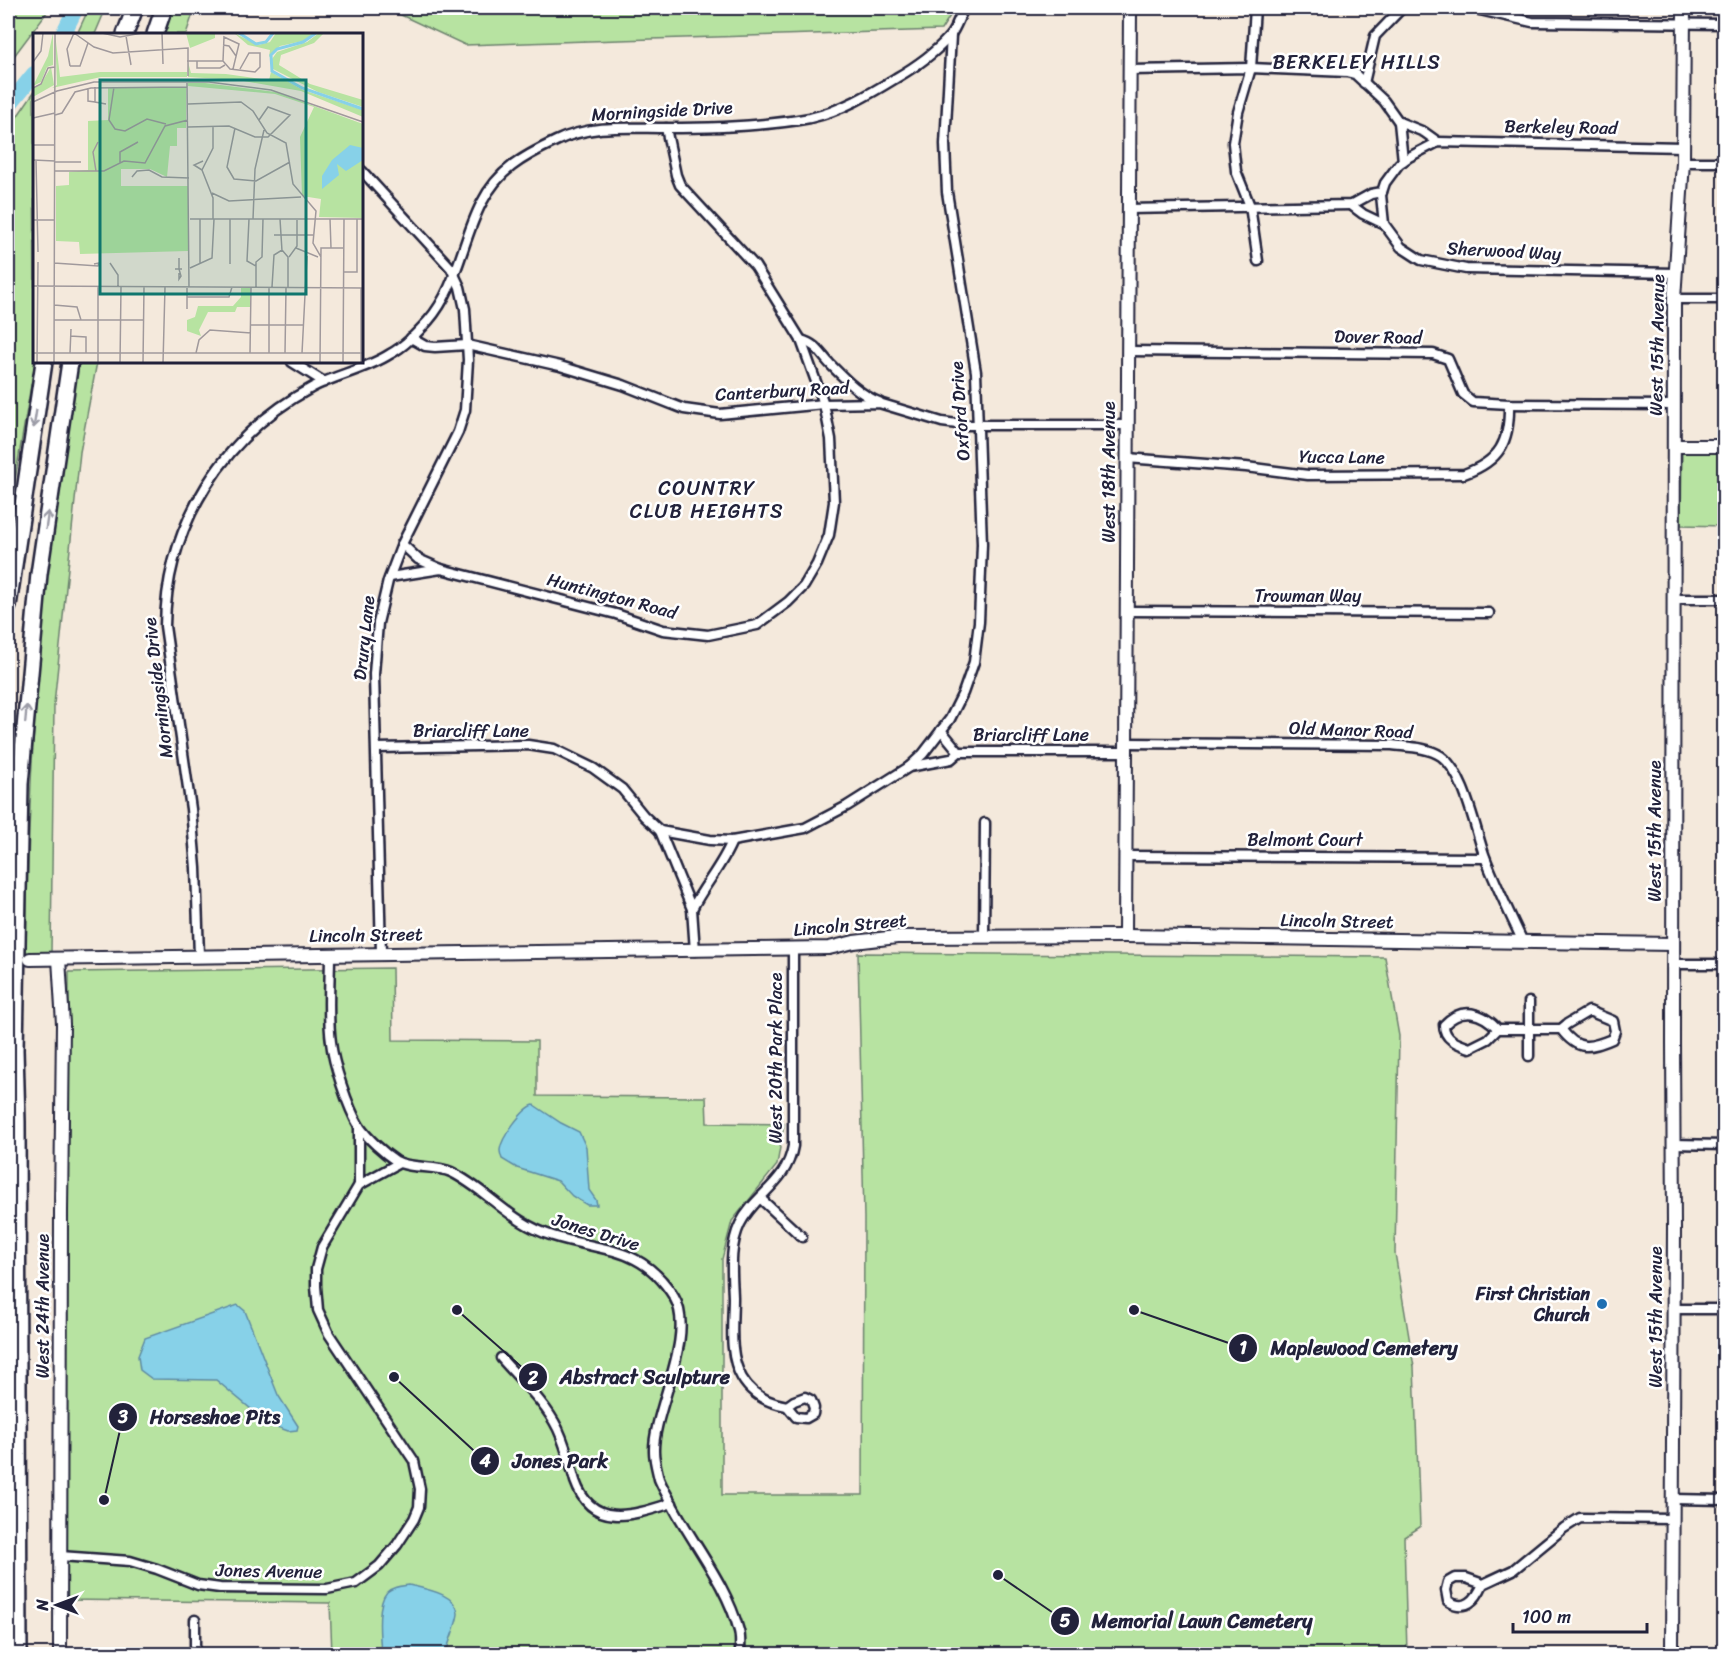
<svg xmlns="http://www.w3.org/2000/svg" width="1732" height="1662" font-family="Sriracha,sans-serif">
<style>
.green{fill:#b7e3a1;stroke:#6c826e;stroke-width:1.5}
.water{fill:#87d1e8;stroke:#5f8ba3;stroke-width:1.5}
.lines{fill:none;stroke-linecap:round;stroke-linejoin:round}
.river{stroke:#87d1e8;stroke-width:16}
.street-casing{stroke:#22223b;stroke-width:13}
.secondary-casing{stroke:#22223b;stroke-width:16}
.highway-casing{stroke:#22223b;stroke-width:20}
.street{stroke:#fff;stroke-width:8}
.secondary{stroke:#fff;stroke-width:12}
.highway{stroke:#fff;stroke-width:15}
.oneway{stroke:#9c9ca7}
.poi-dot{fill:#1f6fb2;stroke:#fff;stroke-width:2}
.labels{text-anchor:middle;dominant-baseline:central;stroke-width:5;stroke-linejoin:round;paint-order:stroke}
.street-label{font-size:18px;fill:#22223b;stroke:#fff}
.poi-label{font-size:18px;font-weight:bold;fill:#22223b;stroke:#fff;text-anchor:end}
.neighbourhood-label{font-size:20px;letter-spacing:1.5px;fill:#22223b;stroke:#fff}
.inset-river{fill:none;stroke:#87d1e8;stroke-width:3}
.inset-road{fill:none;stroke:#a0999c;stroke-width:1.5}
.view{fill:#0f766e;fill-opacity:0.15;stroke:#0f766e;stroke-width:3}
.inset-edge{fill:none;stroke:#22223b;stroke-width:3}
.leader{fill:none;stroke:#22223b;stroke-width:2}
.callout-dot{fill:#22223b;stroke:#fff;stroke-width:2}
.mark-label{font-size:18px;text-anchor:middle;font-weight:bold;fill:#fff}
.callout-label{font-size:20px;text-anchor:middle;font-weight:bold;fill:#22223b;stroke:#fff;stroke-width:5;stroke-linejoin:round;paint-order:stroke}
</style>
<rect width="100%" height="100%" fill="#f4e9dc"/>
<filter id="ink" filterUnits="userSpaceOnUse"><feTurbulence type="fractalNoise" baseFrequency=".0167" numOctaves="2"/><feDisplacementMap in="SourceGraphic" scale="12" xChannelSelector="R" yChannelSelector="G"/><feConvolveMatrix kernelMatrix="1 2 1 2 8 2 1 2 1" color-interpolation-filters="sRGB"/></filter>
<g filter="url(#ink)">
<g class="green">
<polygon points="10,8 50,8 8,64 8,10"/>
<polygon points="89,8 106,8 95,34 77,34"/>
<polygon points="172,8 195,8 186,34 163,34"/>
<polygon points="386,8 955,8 941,30 465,45"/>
<polygon points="34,92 35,362 8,520 8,130"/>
<path d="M 79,362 L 97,362 L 80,452 L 54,704 L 51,953 L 26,952 C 29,754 40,556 79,362 Z"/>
<polygon points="1724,450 1724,526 1681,525 1682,453 1685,451"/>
<polygon points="858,953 1385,957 1399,1036 1395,1253 1414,1367 1420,1527 1404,1537 1407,1654 332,1654 330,1603 66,1600 69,972 392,968 393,1040 537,1041 537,1096 706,1097 707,1123 784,1124 777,1165 732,1221 722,1259 722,1495 863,1495 864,1218"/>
</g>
<g class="water">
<path d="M 534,1105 L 561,1123 L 579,1132 L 586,1147 L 589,1190 L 596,1200 L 597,1205 L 587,1205 L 572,1196 L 558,1181 L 517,1168 L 502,1159 C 501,1156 500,1153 500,1150 C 501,1138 523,1108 534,1105 Z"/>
<polygon points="238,1305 245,1311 278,1395 298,1426 297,1430 288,1431 269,1424 216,1380 152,1379 140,1370 138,1356 145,1338"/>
<path d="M 409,1585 C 424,1589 456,1593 458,1613 C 458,1621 449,1641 447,1650 L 448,1654 L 381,1653 C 380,1638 376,1604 387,1592 C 393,1586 402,1586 409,1585 Z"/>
</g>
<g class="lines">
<g class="river">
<polyline points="63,34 76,8"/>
<polyline points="8,106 34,74"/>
</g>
<defs>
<g id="street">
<polyline points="1255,8 1251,68 1238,112 1233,143 1236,171 1250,206 1258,261"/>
<polyline points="1471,8 1532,22 1724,24"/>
<polyline points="1129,70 1251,68 1347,72 1355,74 1384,101 1399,122 1424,132 1438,142"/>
<polyline points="1364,83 1375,36 1402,8"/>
<polyline points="1399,122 1403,161"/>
<polyline points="1683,162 1724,162"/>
<polyline points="362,171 451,268 460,287 465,309 468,360 465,410 458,432 402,544 388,581 378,623 374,674 381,953"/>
<polyline points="1351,205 1363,214 1384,224"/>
<polyline points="1128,209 1351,205 1371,194 1382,192"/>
<polyline points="1676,273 1466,269 1421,260 1401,247 1384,224 1381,195 1385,183 1399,164 1409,157 1438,142 1683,147"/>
<polyline points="1674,299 1724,299"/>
<polyline points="411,338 425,346 435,347 467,345 560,366 623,385 684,409 720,414 824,404 879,403 942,422 965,425 1127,425"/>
<path d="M 801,340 C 816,344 820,353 830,364 C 844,378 860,395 879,402"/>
<polyline points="1128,351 1433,354 1448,359 1463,394 1473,402 1509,404 1674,405"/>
<polyline points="292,362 324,382"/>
<path d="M 1127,458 L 1246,467 L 1308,475 L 1464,474 C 1500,461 1510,442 1509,404"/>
<polyline points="402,544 418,559 441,569"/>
<polyline points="390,577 441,569 616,614 663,630 708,635 757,625 788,602 804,586 817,564 829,535 834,502 831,439 824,404 801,340 755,266 680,185 676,175 666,128"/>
<polyline points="1674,599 1724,599"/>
<polyline points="1126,611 1489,613"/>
<polyline points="941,730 959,752"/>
<path d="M 1126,743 L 1392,745 C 1408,747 1428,747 1441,756 C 1465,773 1475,830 1485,857 C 1496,886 1510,914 1523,942"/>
<polyline points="377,748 528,745 554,749 593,768 622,789 644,816 660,831 710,840 732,841 805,828 847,806 909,767 951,759 959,752 1126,752"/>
<polyline points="909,767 923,754 950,719 963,693 974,662 979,622 982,544 976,372 947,192 945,144 951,35"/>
<path d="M 660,831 L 692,909 C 704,885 722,866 732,841"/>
<polyline points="1125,856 1485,858"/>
<polyline points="692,909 695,951"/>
<polyline points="984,937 985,823"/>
<path d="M 330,954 C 330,983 327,1014 331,1042 C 333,1063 348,1108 359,1126 C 368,1139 384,1153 396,1161 C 409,1169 436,1165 451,1172 C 488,1190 510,1223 553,1236 C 603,1252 642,1245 674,1297 C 697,1335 653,1411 654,1451 C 654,1460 657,1470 659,1479 C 663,1489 669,1498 674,1508 C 696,1548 727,1586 739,1631 C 741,1638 740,1647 740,1654"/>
<path d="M 199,956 L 196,868 L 191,809 L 165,626 C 166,525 224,434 313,387 C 338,374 367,369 390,354 C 405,346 417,333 428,321 C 468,276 462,203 512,166 C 525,156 541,148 556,141 C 591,124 628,128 666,128 C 710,128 767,126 810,118 C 841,111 870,94 896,78 C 915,67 934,54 949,37 C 956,29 959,17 964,8"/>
<polyline points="1673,964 1724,964"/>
<path d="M 1498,1029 L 1488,1039 L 1470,1048 C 1457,1044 1444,1039 1444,1025 C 1462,1006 1482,1012 1498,1029 L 1529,1029 L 1529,1002"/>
<path d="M 1529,1056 L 1529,1029 L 1561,1029 L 1567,1024 L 1589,1011 L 1613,1021 L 1615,1031 L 1612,1039 C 1590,1048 1578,1052 1561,1029"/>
<polyline points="1673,1144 1724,1145"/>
<polyline points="359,1185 399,1163"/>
<polyline points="761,1199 802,1237"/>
<polyline points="1674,1309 1724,1309"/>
<path d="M 501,1358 C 520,1380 545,1402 558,1429 C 566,1446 570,1463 575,1481 C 592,1530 634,1515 672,1503"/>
<polygon points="805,1397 811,1400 814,1408 813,1414 806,1418 796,1417 787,1406 794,1401"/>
<path d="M 787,1406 C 769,1403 752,1395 742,1378 C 728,1354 733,1323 733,1297 C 732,1272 729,1247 740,1224 C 755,1194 787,1183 793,1146 L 793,949"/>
<polyline points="1673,1499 1724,1500"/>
<polyline points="60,1556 130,1561 157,1569 198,1585 220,1588 327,1589 356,1583 379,1566 397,1545 414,1519 419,1507 420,1489 414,1461 329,1334 318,1310 316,1286 316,1269 322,1247 359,1185 359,1126"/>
<path d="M 1455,1578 L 1466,1578 L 1483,1584 C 1476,1600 1466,1612 1448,1601 L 1446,1590 L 1448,1582 Z"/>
<polyline points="1483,1584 1513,1570 1564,1528 1580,1518 1673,1519"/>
<polyline points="195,1620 195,1654"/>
</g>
<g id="secondary">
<polyline points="1674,446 1724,446"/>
<polyline points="1125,936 1130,8"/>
<polyline points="30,959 829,948 854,942 897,937 1125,936 1673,944"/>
<polyline points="59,959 63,1024 61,1211 60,1654"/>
<polyline points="1672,1654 1674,1228 1673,1043 1674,299 1683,162 1684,8"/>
</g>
<g id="highway">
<polyline points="125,34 135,8"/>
<polyline points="155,34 164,8"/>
<polyline points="8,606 44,362"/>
<polyline points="19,1654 17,1122 15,1050 20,784 39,574 70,362"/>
</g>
</defs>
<use href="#street" class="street-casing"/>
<use href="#secondary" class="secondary-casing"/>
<use href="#highway" class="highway-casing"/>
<use href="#street" class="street"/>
<use href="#secondary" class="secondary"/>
<use href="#highway" class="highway"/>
</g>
<defs><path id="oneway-shaft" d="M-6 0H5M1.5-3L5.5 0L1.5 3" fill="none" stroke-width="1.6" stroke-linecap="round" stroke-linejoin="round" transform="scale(1.5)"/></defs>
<g class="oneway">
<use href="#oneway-shaft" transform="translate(35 419) rotate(99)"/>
<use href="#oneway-shaft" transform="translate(47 520) rotate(-82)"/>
<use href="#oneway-shaft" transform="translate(26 714) rotate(-85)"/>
</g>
</g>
<circle class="poi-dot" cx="1602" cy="1304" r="6"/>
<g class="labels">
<g class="street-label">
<text transform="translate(662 111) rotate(-3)">Morningside Drive</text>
<text transform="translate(1561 127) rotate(1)">Berkeley Road</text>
<text transform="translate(1504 251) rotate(3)">Sherwood Way</text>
<text transform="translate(1378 337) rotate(1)">Dover Road</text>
<text transform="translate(1657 345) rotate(-89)">West 15th Avenue</text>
<text transform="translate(782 391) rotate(-3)">Canterbury Road</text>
<text transform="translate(960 411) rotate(-94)">Oxford Drive</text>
<text transform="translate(1342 457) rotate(1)">Yucca Lane</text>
<text transform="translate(1109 472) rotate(-90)">West 18th Avenue</text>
<text transform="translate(612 596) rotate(15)">Huntington Road</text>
<text x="1308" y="596">Trowman Way</text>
<text transform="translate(364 638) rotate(-84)">Drury Lane</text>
<text transform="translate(158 688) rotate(-97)">Morningside Drive</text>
<text transform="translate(1351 730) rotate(2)">Old Manor Road</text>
<text x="471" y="731">Briarcliff Lane</text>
<text x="1031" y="735">Briarcliff Lane</text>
<text transform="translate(1655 831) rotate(-90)">West 15th Avenue</text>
<text x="1305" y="840">Belmont Court</text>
<text transform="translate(1337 921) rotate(1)">Lincoln Street</text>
<text transform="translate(850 925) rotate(-5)">Lincoln Street</text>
<text transform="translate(366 935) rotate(-1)">Lincoln Street</text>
<text transform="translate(776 1058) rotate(-90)">West 20th Park Place</text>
<text transform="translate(596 1232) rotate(17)">Jones Drive</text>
<text transform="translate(43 1306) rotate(-90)">West 24th Avenue</text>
<text transform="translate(1656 1317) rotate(-90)">West 15th Avenue</text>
<text transform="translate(269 1571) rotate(1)">Jones Avenue</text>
</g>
<g class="poi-label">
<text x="1590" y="1294">First Christian<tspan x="1590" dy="21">Church</tspan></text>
</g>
<g class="neighbourhood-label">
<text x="1357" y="62">BERKELEY HILLS</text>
<text x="707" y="488">COUNTRY<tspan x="707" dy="23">CLUB HEIGHTS</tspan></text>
</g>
</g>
<g transform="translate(33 33)">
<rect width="330" height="330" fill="#f4e9dc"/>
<path d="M 20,0 L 20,32 L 14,34 L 8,49 L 0,53 L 15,23 ZM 22,0 L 27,44 L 67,39 L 154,39 L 154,44 L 68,44 L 19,55 L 24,52 ZM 153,0 L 182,0 L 182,5 L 157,15 ZM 201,0 L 225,12 L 237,9 L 243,0 L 282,0 L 270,8 L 247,13 L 236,24 L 237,17 L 215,12 ZM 286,0 L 291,0 L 281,10 L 248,22 L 246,32 L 277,51 L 330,67 L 330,74 L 285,59 L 240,36 L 239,26 L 244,19 L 274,9 ZM 155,29 L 158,40 L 193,41 L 236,47 L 238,39 L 270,57 L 330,77 L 330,84 L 268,58 L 205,47 L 155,44 ZM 18,34 L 21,52 L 0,64 L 0,55 L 8,51 ZM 155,50 L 172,50 L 243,59 L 330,91 L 330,185 L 286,184 L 288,166 L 269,163 L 267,104 L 281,74 L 242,61 L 155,53 ZM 75,55 L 153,55 L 153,95 L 144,95 L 144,113 L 137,113 L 134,144 L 117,136 L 88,136 L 88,153 L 155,153 L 155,218 L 47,221 L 46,209 L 23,208 L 23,153 L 36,152 L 36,139 L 55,137 L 55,88 L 75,87 ZM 208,255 L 217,255 L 217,274 L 204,274 L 202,279 L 175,279 L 166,297 L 168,303 L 154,298 L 154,287 L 162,284 L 165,273 L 200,273 L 208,264 Z" fill="#b7e3a1"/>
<path d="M 317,112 L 330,115 L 330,127 L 313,138 L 304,131 L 306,142 L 289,156 L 289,143 L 299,127 Z" fill="#87d1e8"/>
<path class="inset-river" d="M 206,0 L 223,11 L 233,9 L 240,0M 283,0 L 270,9 L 244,16 L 238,22 L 239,38 L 269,55 L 330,76"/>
<path class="inset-road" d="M 41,0 L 61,14 L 80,20 L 155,15 L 155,43M 69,0 L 87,4 L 109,0M 129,0 L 130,31M 93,3 L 98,32M 190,12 L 196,13 L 203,23M 154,28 L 190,28 L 197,36 L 222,39 L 227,34 L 227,20 L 216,20 L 207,36M 164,28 L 164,35 L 187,35 L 192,32M 190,28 L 191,4 L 206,11 L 200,36M 0,29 L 8,18 L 10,0M 37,33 L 47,33 L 55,10M 37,33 L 34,16 L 41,0M 154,50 L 156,254M 62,54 L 62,69 L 73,71M 81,54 L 76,87 L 82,96 L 92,98 L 114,86 L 133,91M 0,55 L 8,51 L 15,35 L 22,34M 55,55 L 55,68 L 62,69M 0,69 L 24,58 L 61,49 L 176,49 L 238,57 L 330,89M 155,71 L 208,69 L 220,78 L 234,100 L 253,110 L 260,151 L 283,178 L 280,210 L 288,224M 22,82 L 29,80 L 42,59 L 58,55 L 154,54M 0,85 L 22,80M 155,94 L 196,93 L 222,104 L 235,104 L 257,82 L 235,74 L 226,87M 202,95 L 194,134 L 201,146 L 223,148 L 257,129M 0,112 L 22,112M 0,127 L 22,128M 3,127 L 5,219M 22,129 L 48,129M 87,130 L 87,119 L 105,109M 169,137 L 161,132 L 170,128M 22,138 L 71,138 L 91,128 L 112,130 L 132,93 L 155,87M 63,138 L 60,119 L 65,109M 99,144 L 104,138 L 116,137 L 129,144 L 156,145M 179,160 L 196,168 L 268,164M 157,186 L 330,186M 180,186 L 180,165 L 169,137 L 180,115 L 180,93M 216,186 L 214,228 L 223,233M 220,186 L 222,136 L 231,97M 247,186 L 249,218M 297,186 L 298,215M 0,187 L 22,187M 241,202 L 280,202M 263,215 L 285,224M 256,224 L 264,213 L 264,187M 21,230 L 65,233 L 66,230 L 61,231M 77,230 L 85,242 L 85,253M 167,230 L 167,186M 197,231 L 197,186M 146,232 L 146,225 L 146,236 L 149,236M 157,235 L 179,225 L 181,186M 142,236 L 146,236 L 148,243 L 146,246 L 146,240M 310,239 L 324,239 L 324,186M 0,253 L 330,255M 154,254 L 154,276M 223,254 L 223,229 L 229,224 L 230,186M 236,254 L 236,320M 239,254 L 241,222 L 249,217 L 255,224M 255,255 L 255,224M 154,264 L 196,264 L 199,254M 21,272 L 44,274 L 48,287M 21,287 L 111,287M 218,292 L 270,292M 37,303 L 53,304 L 53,320M 0,320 L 330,320M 37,320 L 38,296M 163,320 L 166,307 L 177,297 L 218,300M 217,320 L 218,254M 252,320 L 253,255M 269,320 L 274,223M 4,330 L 5,229M 21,330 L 22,0M 65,330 L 65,253M 87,330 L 88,254M 110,330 L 111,254M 130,330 L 132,254M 287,330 L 288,215 L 310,215M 310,330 L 311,186M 328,330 L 328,255"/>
<path class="view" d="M 67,47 L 273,47 L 273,261 L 67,261 Z"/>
<rect width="330" height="330" class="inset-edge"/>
</g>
<path class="leader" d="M1134 1310L1243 1348M457 1310L533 1377M104 1500L123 1417M394 1377L485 1461M998 1575L1065 1621"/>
<g class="callout-dot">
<circle cx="1134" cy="1310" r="6"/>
<circle cx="457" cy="1310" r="6"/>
<circle cx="104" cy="1500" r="6"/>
<circle cx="394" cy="1377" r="6"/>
<circle cx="998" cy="1575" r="6"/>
<circle cx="1243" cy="1348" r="15"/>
<circle cx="533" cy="1377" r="15"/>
<circle cx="123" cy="1417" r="15"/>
<circle cx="485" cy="1461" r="15"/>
<circle cx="1065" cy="1621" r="15"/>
</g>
<g class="mark-label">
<text x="1243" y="1354">1</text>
<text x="533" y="1384">2</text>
<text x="123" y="1423">3</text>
<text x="485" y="1467">4</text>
<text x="1065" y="1627">5</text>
</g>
<g class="callout-label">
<text x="1364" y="1355">Maplewood Cemetery</text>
<text x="645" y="1384">Abstract Sculpture</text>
<text x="215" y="1424">Horseshoe Pits</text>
<text x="560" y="1468">Jones Park</text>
<text x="1202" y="1628">Memorial Lawn Cemetery</text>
</g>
<rect width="1732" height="1662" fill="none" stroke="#fff" stroke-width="30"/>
<rect x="15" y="15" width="1702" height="1632" fill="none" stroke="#22223b" stroke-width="2" filter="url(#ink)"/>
<g transform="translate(57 1605) rotate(270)" stroke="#ffffff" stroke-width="4.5" paint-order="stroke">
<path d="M0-4.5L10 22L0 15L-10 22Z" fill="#22223b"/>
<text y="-9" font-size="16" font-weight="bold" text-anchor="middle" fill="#22223b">N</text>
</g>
<path d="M1513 1623v9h134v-9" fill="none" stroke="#22223b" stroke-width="3"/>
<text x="1522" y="1623" font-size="18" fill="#22223b" stroke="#ffffff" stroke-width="4.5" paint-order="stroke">100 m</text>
</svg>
